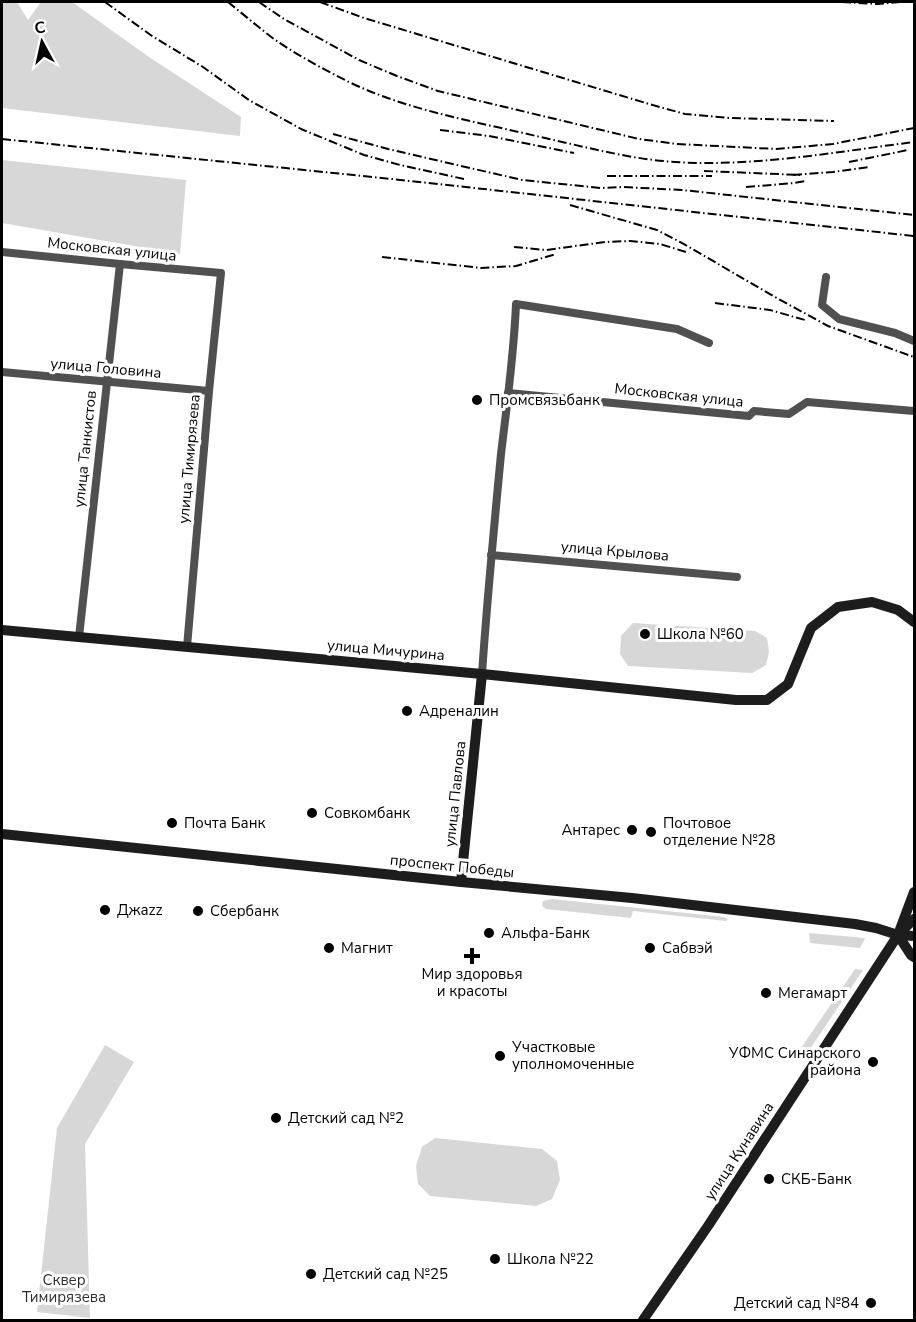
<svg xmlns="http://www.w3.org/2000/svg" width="916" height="1322" font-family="'Nunito Sans',sans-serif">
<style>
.green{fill:#d7d7d7}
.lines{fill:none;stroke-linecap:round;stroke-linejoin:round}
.street{stroke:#505050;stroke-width:8}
.secondary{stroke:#1d1d1d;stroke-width:10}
.rail{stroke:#000;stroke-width:2;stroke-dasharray:9 3 1.5 3;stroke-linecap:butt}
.poi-dot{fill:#000;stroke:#fff;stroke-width:2}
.labels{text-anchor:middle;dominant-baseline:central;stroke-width:6;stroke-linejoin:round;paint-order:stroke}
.street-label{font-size:15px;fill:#000;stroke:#fff}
.poi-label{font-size:15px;fill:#000;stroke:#fff;text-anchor:start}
.park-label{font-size:15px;fill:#2e2e2e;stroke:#fff}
</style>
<rect width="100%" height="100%" fill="#fff"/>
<g class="green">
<polygon points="2,2 17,2 28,20 41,2 72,2 149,57 241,117 240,136 2,108"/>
<polygon points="2,160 186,180 180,254 2,223"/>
<polygon points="633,623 755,631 767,638 769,652 766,665 752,673 628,666 620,654 621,636"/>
<polygon points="552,899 724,917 728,919 726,921 633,911 631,918 546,909 542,906 543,901"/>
<polygon points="809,933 865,938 860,948 810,943"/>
<polygon points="855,969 863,970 810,1049 805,1052 799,1051"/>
<polygon points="105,1045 134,1062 85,1144 90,1318 37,1312 57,1128"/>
<polygon points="435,1138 542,1149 557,1161 560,1180 552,1199 536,1206 430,1196 418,1184 416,1166 422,1147"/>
</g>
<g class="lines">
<g class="street">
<polyline points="2,252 120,264 221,273 209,391 187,647"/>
<polyline points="826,277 822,305 839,319 895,333 914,341"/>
<polyline points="2,372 209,391"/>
<polyline points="508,393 749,416 754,411 789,414 807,402 914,411"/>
<polyline points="491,555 737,577"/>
<polyline points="79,637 120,264"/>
<path d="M 482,674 C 487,600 494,527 501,454 C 507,404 514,354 516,304 L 677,329 L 709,343"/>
</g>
<g class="secondary">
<polyline points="2,630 482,674 736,700 767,700 788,684 811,628 838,607 872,602 898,610 914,622"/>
<polyline points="2,834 461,882 632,898 855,924 876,928 898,935 914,936"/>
<polyline points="461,882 482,674"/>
<polyline points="899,932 914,892"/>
<polyline points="898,935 911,955 914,957"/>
<polyline points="643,1320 708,1226 898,935 914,919"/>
</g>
<g class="rail">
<polyline points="105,2 152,36 203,67 249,100 301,129 364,155 400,165 464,179"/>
<path d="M 228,2 C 243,14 258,27 274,39 C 297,55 323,69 349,82 C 407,110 473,121 536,136 C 582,146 628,159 675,162 C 755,167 835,152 914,142"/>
<polyline points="259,2 284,19 359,60 397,76 438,91 639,139 677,144 776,149 833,144 914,128"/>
<polyline points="320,2 364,18 649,104 685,114 730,118 834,121"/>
<polyline points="842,2 877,4 900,2"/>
<polyline points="440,130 489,136 574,153"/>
<polyline points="333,134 388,149 522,180 601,188 623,187 682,190 914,215"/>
<polyline points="2,139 392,179 914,236"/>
<polyline points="849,162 908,150"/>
<polyline points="704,171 800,175"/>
<polyline points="793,175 833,172 869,167"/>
<polyline points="607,176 712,176"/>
<polyline points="746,187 794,183 806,181"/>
<polyline points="570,205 657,230 682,243 775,297 828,326 914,357"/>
<polyline points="514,247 546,250 605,242 630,241 660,244 689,253"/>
<polyline points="382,257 481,268 516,266 556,254"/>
<polyline points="715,303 770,310 805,320"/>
</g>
</g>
<g class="poi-dot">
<circle cx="477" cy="400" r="6"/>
<circle cx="645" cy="634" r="6"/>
<circle cx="407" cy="711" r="6"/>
<circle cx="312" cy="813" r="6"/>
<circle cx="172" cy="823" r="6"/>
<circle cx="632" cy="830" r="6"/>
<circle cx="651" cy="832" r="6"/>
<circle cx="105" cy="910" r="6"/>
<circle cx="198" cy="911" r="6"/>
<circle cx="489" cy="933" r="6"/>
<circle cx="329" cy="948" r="6"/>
<circle cx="650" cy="948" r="6"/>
<path d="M469 947h6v6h6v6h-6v6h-6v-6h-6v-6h6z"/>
<circle cx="766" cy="993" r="6"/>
<circle cx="500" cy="1056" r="6"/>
<circle cx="873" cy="1062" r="6"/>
<circle cx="276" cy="1118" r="6"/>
<circle cx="769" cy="1179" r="6"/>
<circle cx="495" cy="1259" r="6"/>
<circle cx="311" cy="1274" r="6"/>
<circle cx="871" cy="1303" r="6"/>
</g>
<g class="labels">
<g class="street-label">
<text transform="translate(112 249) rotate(6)">Московская улица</text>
<text transform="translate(106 368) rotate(5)">улица Головина</text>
<text transform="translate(679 395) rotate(6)">Московская улица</text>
<text transform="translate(85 449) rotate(-84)">улица Танкистов</text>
<text transform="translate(189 459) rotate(-85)">улица Тимирязева</text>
<text transform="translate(615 551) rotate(5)">улица Крылова</text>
<text transform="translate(386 650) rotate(5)">улица Мичурина</text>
<text transform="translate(455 794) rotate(-84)">улица Павлова</text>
<text transform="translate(452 866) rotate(6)">проспект Победы</text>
<text transform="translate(739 1151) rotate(-57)">улица Кунавина</text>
</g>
<g class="poi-label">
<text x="489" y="400">Промсвязьбанк</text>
<text x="657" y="634">Школа №60</text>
<text x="419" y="711">Адреналин</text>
<text x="324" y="813">Совкомбанк</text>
<text x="184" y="823">Почта Банк</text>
<text x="663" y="823">Почтовое<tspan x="663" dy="17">отделение №28</tspan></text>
<text x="620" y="830" text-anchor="end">Антарес</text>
<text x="117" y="910">Джаzz</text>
<text x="210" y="911">Сбербанк</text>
<text x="501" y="933">Альфа-Банк</text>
<text x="341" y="948">Магнит</text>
<text x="662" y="948">Сабвэй</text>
<text x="472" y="974" text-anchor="middle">Мир здоровья<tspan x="472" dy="17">и красоты</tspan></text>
<text x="778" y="993">Мегамарт</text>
<text x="512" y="1047">Участковые<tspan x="512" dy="17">уполномоченные</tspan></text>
<text x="861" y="1053" text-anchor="end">УФМС Синарского<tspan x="861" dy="17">района</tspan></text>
<text x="288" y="1118">Детский сад №2</text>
<text x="781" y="1179">СКБ-Банк</text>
<text x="507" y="1259">Школа №22</text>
<text x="323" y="1274">Детский сад №25</text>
<text x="859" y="1303" text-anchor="end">Детский сад №84</text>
</g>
<g class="park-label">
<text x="64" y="1280">Сквер<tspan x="64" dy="17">Тимирязева</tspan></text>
</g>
</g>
<rect width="916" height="1322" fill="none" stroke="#000000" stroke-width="6"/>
<g transform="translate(42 42) rotate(352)" stroke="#ffffff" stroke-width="4.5" paint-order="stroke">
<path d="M0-4.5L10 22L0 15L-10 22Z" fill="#000000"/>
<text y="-9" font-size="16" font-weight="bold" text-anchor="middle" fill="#000000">С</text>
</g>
</svg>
